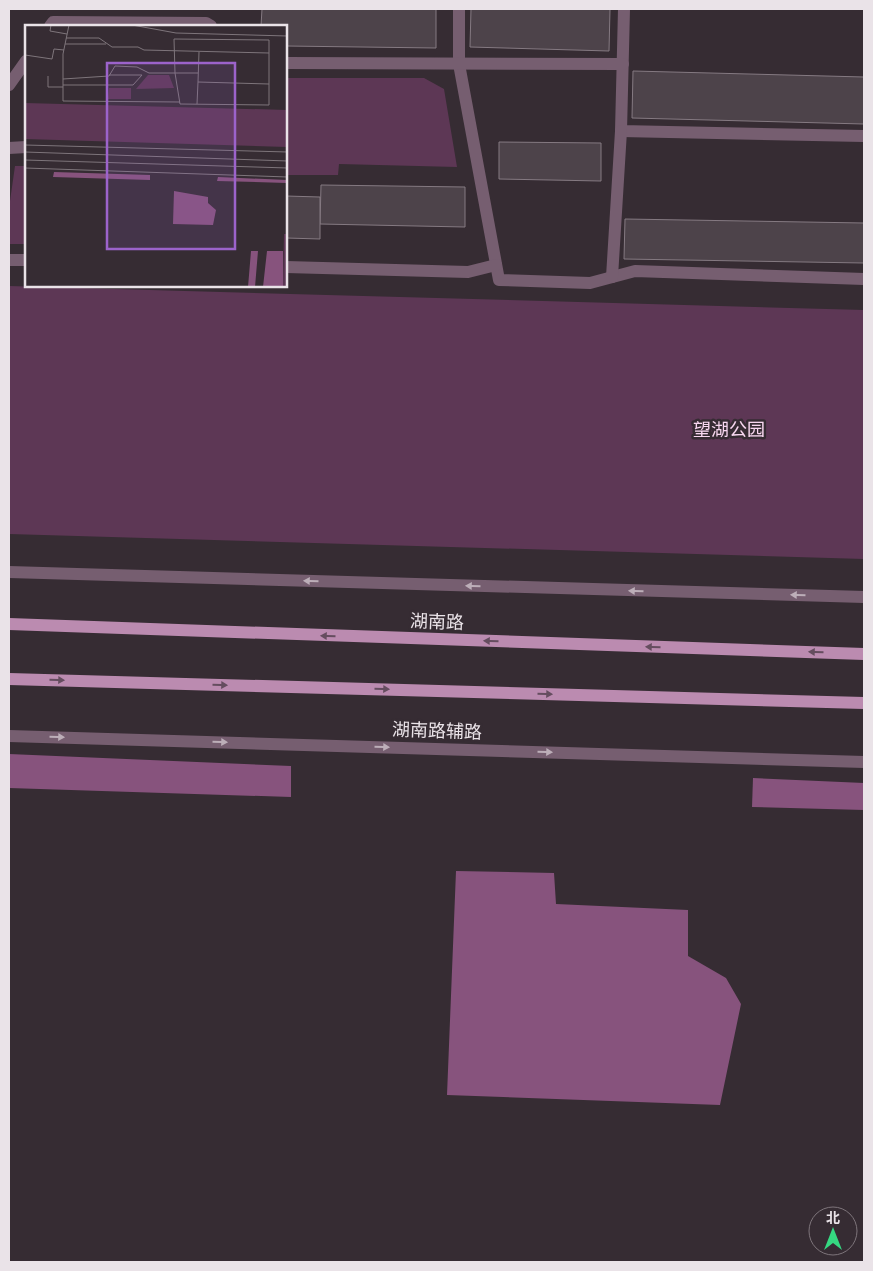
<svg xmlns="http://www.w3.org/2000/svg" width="873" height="1271" font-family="Jost,'Noto Sans SC',sans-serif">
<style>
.green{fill:#5d3755}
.forest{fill:#87537d}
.building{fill:#4d434a;stroke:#857a82}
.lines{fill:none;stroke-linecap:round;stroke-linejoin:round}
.minor{stroke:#765e70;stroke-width:12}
.major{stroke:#bb8bb0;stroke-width:12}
.oneway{fill:#bcaeb8}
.oneway2{fill:#654d5f}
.labels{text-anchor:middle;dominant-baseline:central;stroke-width:5;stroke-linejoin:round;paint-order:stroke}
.park-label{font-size:18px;fill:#f8d7f0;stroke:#362c33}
.street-label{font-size:18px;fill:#eae3e8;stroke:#362c33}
.inset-road{fill:none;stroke:#7e757b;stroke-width:1}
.view{fill:#9c63cb;fill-opacity:0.15;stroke:#9c63cb;stroke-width:2.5}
.inset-edge{fill:none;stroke:#eae3e8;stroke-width:2.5}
</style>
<rect width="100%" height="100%" fill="#362c33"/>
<g class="green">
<polygon points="286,78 424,78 444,89 457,167 339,164 338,175 286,175"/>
<polygon points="15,166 26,166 26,244 9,244 9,208"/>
<polygon points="9,286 864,310 864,559 9,534"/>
</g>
<g class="forest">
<polygon points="9,754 291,766 291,797 9,788"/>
<polygon points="753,778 864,783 864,810 752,807"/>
<polygon points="456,871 554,873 556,904 688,910 688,956 726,978 741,1004 720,1105 447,1095"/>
</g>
<g class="building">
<polygon points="262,9 436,9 436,48 286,46 286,26 261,26"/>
<polygon points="471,9 610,9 609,51 470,47"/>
<polygon points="633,71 864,77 864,124 632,118"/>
<polygon points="499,142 601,143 601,181 499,179"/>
<polygon points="321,185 465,187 465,227 320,224"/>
<polygon points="286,196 320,197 320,239 286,238"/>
<polygon points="625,219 864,223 864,263 624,259"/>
</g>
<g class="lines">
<g class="minor">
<polyline points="459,9 459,64 499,280 590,283 635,271 864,279"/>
<polyline points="624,9 621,131 864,136"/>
<polyline points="50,26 53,22 206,23 211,26"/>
<polyline points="286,63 623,64"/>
<polyline points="9,85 26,61"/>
<polyline points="9,148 26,147"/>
<polyline points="9,260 26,260"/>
<polyline points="286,267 468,272 496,265"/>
<polyline points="612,277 621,131"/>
<polyline points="9,572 864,597"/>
<polyline points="9,736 864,762"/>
</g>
<g class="major">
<polyline points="9,624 864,654"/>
<polyline points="9,679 864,703"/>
</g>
</g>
<defs><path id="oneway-solid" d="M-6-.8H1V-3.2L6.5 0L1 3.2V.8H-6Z" transform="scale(1.25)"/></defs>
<g class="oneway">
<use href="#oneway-solid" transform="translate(311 581) rotate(-178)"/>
<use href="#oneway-solid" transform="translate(473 586) rotate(-178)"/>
<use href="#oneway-solid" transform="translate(636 591) rotate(-178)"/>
<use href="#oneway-solid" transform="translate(798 595) rotate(-178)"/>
<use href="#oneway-solid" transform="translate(57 737) rotate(2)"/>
<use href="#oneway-solid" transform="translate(220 742) rotate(2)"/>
<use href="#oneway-solid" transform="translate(382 747) rotate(2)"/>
<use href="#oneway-solid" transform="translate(545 752) rotate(2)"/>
</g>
<g class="oneway2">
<use href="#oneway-solid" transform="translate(328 636) rotate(-178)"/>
<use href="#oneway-solid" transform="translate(491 641) rotate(-178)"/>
<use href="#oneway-solid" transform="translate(653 647) rotate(-178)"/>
<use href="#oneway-solid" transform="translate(816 652) rotate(-178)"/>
<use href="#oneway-solid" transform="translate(57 680) rotate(2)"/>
<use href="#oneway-solid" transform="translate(220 685) rotate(2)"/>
<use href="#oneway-solid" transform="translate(382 689) rotate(2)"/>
<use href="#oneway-solid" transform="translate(545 694) rotate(2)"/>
</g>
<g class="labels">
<g class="park-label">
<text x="729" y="430">望湖公园</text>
</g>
<g class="street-label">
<text transform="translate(437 622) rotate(2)">湖南路</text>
<text transform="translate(437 731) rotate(2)">湖南路辅路</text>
</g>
</g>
<g transform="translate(25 25)">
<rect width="262" height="262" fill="#362c33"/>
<path d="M 123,50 L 144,50 L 149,63 L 111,64 ZM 84,63 L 106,63 L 106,74 L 83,74 ZM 0,78 L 262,85 L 262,122 L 0,114 ZM 259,209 L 262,209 L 262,262 L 258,262 Z" fill="#5d3755"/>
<path d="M 29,147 L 125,150 L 125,155 L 28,152 ZM 193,152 L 262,155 L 262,158 L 192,156 ZM 149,166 L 183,172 L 183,178 L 191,185 L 188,200 L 148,199 ZM 226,226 L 233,226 L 230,262 L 223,262 ZM 242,226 L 258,226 L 258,262 L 238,262 Z" fill="#87537d"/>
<path class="inset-road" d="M 26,0 L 25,6 L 42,9M 44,0 L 38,29 L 38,76 L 155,77M 107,0 L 151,8 L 263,11M 41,13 L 74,13 L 87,22 L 113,22 L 119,25 L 244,28M 149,14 L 244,15 L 244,80 L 155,79 L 150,48 ZM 40,19 L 81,19M 174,27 L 173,57 L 244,59M 0,30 L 27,34 L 29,24 L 39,25M 84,50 L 117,50M 23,51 L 23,62 L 38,62M 38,54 L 84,51 L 90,41 L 112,42 L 124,48 L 173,48M 38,60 L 108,60 L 117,50M 172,79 L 173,57M 0,120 L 263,127M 0,127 L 263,136M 0,135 L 263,143M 0,143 L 263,152"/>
<path class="view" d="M 82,38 L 210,38 L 210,224 L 82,224 Z"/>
<rect width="262" height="262" class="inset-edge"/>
</g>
<rect width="873" height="1271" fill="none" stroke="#eae3e8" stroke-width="20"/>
<g transform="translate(833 1231)"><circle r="24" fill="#362c33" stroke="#7e757b"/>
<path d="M0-4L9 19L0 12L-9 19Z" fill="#35d881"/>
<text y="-8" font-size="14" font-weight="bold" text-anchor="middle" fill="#eae3e8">北</text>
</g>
</svg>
